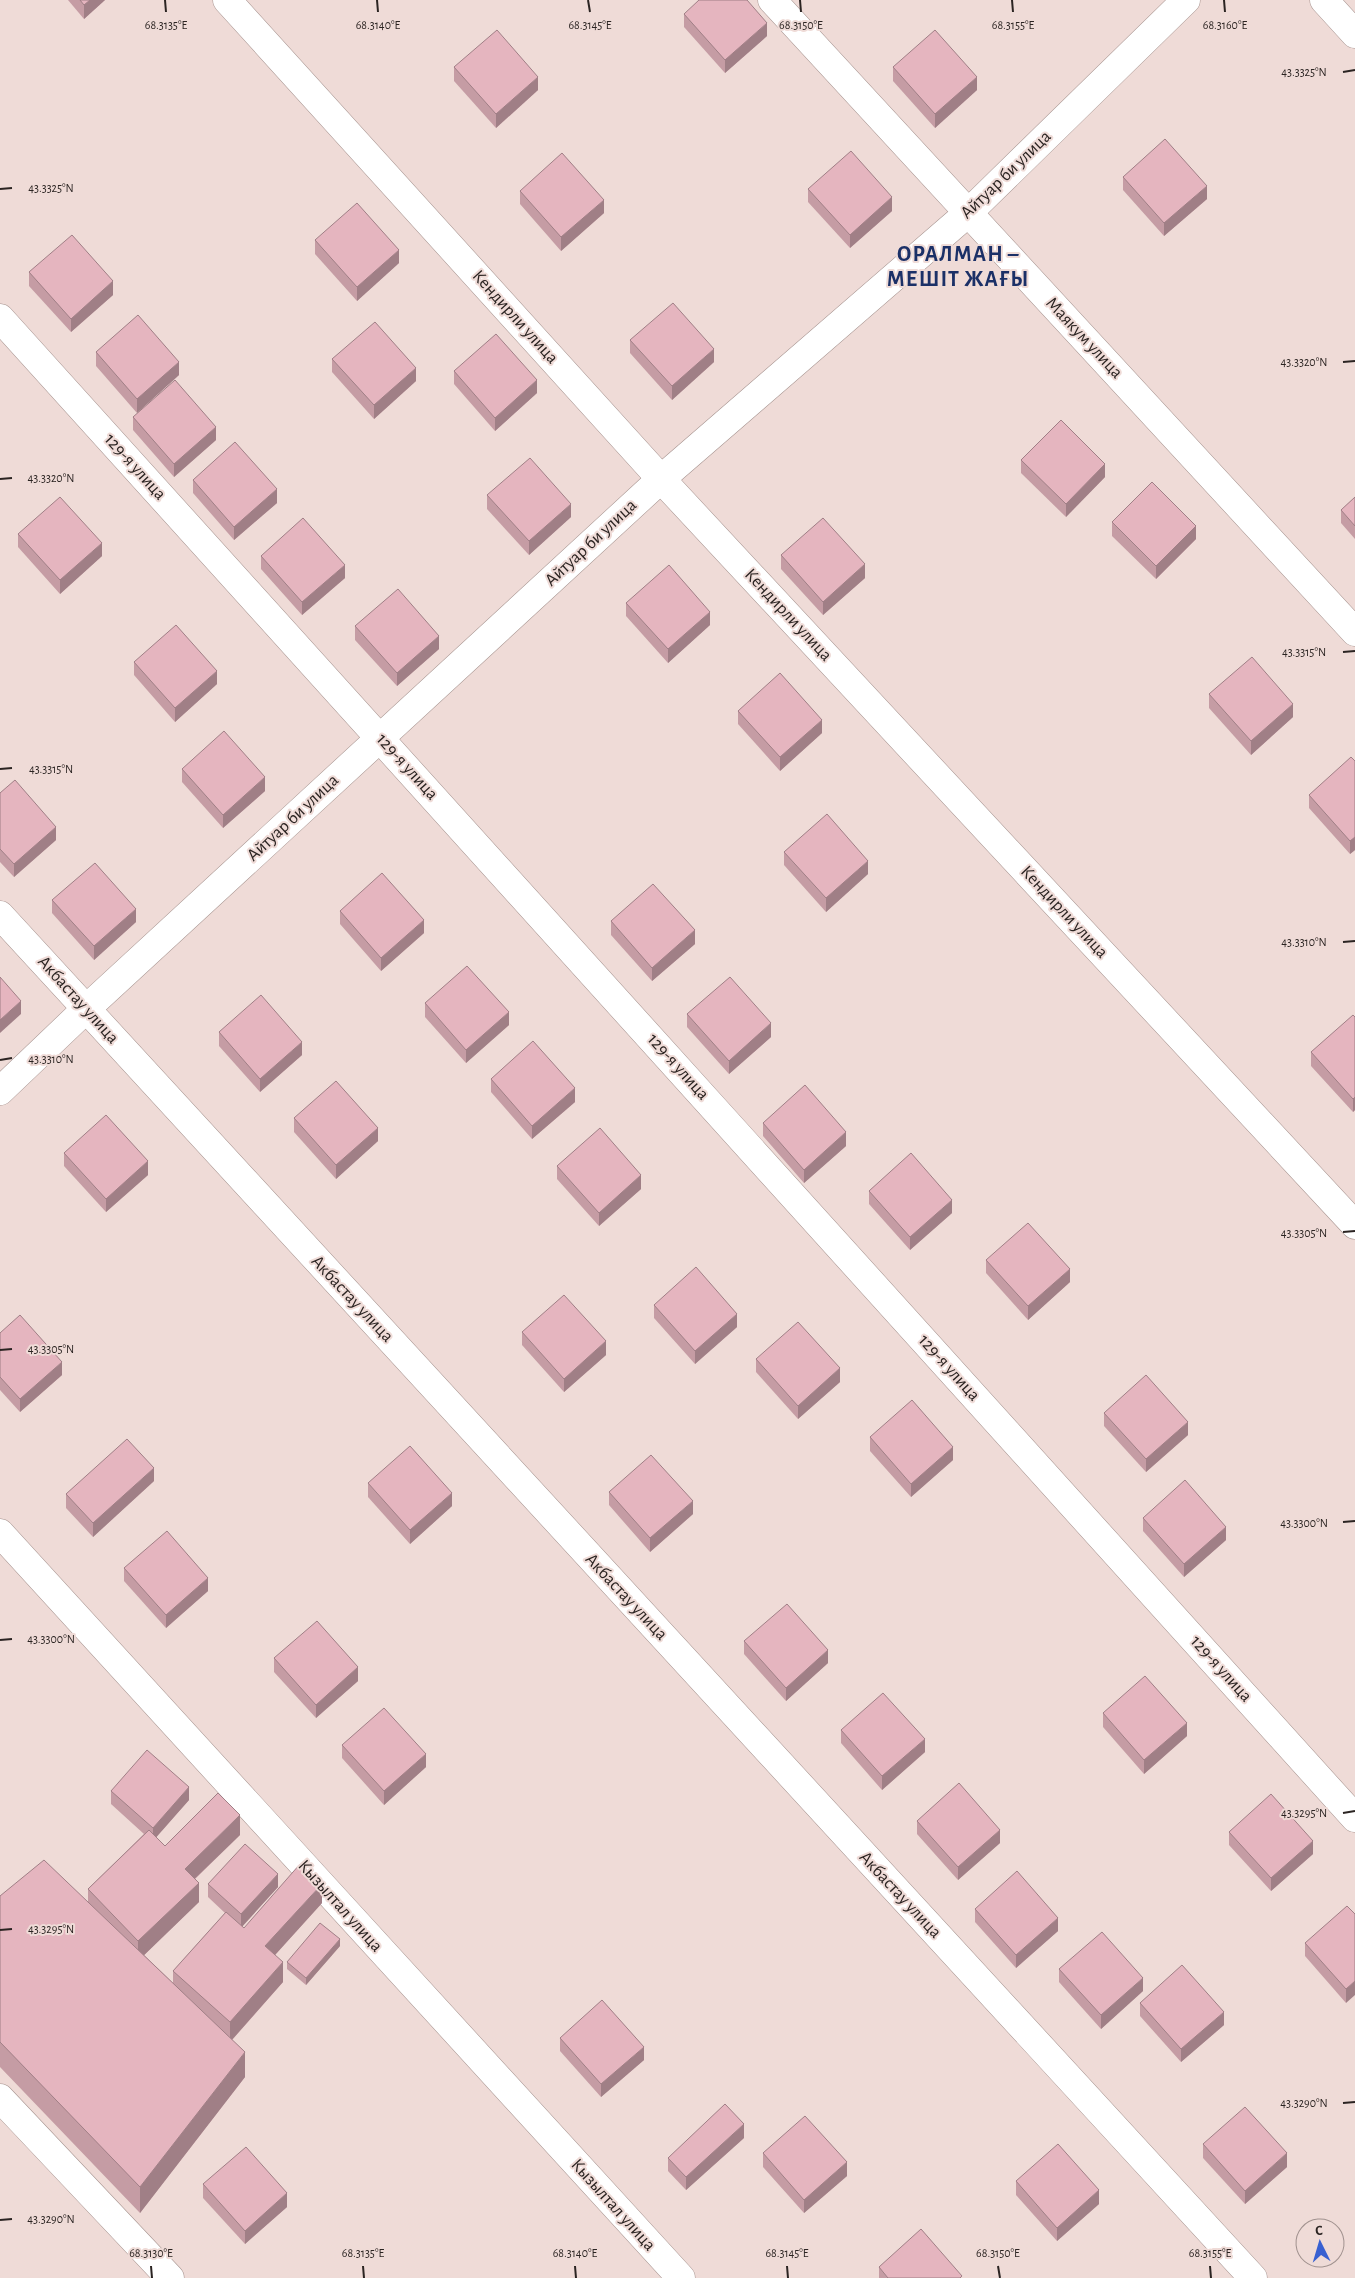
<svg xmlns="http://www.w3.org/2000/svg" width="1355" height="2278" font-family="'Alegreya Sans',sans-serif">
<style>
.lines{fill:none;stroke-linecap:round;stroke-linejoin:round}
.minor-casing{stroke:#a6938f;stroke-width:29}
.minor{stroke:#fff;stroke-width:28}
.wall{fill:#c59ca4}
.shaded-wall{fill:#a07f86}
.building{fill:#e5b5bf;stroke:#a07f86}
.ticks{fill:none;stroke:#2b2422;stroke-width:2}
.labels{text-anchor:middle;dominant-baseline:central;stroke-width:4;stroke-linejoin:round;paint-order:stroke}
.street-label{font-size:18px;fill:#2b2422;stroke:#efdbd7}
.district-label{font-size:22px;font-weight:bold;letter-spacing:1px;fill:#1b3067;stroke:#efdbd7}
.ticks-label{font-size:12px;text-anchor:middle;fill:#2b2422;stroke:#efdbd7;stroke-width:4;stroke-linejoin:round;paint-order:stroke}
</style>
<rect width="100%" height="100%" fill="#efdbd7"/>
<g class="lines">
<defs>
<g id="minor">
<polyline points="227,0 661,479 1355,1225"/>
<polyline points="772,0 1355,632"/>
<polyline points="1324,0 1355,34"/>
<polyline points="0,318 1355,1818"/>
<polyline points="0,915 1253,2278"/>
<polyline points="0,1091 86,1009 661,479 968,213 1186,0"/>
<polyline points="0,1533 681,2278"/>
<polyline points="0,2098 170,2278"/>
</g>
</defs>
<use href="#minor" class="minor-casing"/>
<use href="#minor" class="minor"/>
</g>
<g class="wall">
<polygon points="68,0 105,0 84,19"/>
<polygon points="684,14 767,36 725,73 684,27"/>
<polygon points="454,67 538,90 496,128 454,81"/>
<polygon points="893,67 977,90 935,128 893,81"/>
<polygon points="1123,177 1207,199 1164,236 1123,190"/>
<polygon points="808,189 892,211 850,248 808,202"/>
<polygon points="520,191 604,213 561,251 520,204"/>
<polygon points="315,240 399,263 357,301 315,254"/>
<polygon points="29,272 113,295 71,332 29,286"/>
<polygon points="630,340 714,362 672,400 630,353"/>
<polygon points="96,352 179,375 137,413 96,366"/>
<polygon points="332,359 416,381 374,419 332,372"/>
<polygon points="454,371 537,393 495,431 454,384"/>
<polygon points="133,417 216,440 174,477 133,430"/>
<polygon points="1021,460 1105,477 1066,517 1021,473"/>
<polygon points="193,480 277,503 234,540 193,493"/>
<polygon points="487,495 571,517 529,555 487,509"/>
<polygon points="1355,497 1355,539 1341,523 1341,510"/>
<polygon points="1112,522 1196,539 1156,579 1112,536"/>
<polygon points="18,534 102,556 60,594 18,547"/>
<polygon points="781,555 865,578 823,615 781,569"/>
<polygon points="261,556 345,578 302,615 261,569"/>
<polygon points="626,603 710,625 668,663 626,616"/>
<polygon points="355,626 439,649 397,686 355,640"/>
<polygon points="134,662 217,684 175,722 134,675"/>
<polygon points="1209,694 1293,717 1251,755 1209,708"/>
<polygon points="738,711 822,733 780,771 738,724"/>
<polygon points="1355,761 1355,850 1350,854 1309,808 1309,795"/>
<polygon points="182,769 265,791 223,828 182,782"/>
<polygon points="0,793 56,840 14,877 0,862"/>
<polygon points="784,852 868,874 826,912 784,865"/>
<polygon points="52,900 136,922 94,960 52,913"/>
<polygon points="340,911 424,933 381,971 340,924"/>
<polygon points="611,921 695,944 652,981 611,935"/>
<polygon points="425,1003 509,1025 466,1063 425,1017"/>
<polygon points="687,1014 771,1037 729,1074 687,1027"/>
<polygon points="1355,1017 1355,1110 1353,1112 1311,1066 1311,1052"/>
<polygon points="219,1032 302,1055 260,1092 219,1046"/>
<polygon points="491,1079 575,1102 532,1139 491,1092"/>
<polygon points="294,1118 378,1141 336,1179 294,1132"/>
<polygon points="763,1123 846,1146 804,1183 763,1136"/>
<polygon points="64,1153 148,1175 106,1212 64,1166"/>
<polygon points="557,1166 641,1189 599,1226 557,1179"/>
<polygon points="869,1191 952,1213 910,1250 869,1204"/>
<polygon points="986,1260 1070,1282 1028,1320 986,1273"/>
<polygon points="654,1305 737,1327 695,1364 654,1318"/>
<polygon points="522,1332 606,1355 564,1392 522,1345"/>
<polygon points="0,1333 62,1375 20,1412 0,1390"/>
<polygon points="756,1359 840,1382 798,1419 756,1372"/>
<polygon points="1104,1413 1188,1435 1146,1472 1104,1426"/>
<polygon points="870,1437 953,1460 911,1497 870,1451"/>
<polygon points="154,1481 93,1537 66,1508 66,1494"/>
<polygon points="368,1483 452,1506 410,1544 368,1497"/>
<polygon points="609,1492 693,1514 650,1552 609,1505"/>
<polygon points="1143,1518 1226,1540 1184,1577 1143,1531"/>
<polygon points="124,1568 208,1591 166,1628 124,1581"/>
<polygon points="744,1641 828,1663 786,1701 744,1654"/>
<polygon points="274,1658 358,1681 316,1718 274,1672"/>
<polygon points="1103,1713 1187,1736 1144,1774 1103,1727"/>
<polygon points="841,1730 925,1752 882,1790 841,1743"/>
<polygon points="342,1745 426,1767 384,1805 342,1758"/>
<polygon points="111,1791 189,1800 156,1837 165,1846 240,1835 195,1879 199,1902 144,1955 173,1983 173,1971 225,1913 208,1897 208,1884 278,1887 242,1926 244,1928 322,1903 275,1955 283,1982 232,2040 245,2077 140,2213 0,2067 0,1896 88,1902 88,1889 144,1834 111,1804"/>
<polygon points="917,1821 1000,1843 958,1880 917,1834"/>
<polygon points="1229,1832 1313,1854 1271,1891 1229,1845"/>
<polygon points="975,1909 1058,1931 1016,1968 975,1922"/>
<polygon points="1355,1914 1346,2003 1305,1956 1305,1943"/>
<polygon points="340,1946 306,1985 287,1969 287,1962"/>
<polygon points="1059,1969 1143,1991 1101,2029 1059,1982"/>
<polygon points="1140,2003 1224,2025 1181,2062 1140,2016"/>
<polygon points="560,2038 644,2060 601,2097 560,2051"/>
<polygon points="744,2138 686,2190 668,2171 668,2158"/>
<polygon points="1203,2144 1287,2167 1245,2204 1203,2158"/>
<polygon points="763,2153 847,2176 804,2213 763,2167"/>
<polygon points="1016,2181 1099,2204 1057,2241 1016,2195"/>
<polygon points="203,2184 287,2207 245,2244 203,2198"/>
<polygon points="879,2267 962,2278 879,2278"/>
</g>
<g class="shaded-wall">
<polygon points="90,0 105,0 84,19 84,5"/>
<polygon points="767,23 767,36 725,73 725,60"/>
<polygon points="538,77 538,90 496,128 496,114"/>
<polygon points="977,77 977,90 935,128 935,114"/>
<polygon points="1207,186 1207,199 1164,236 1164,223"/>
<polygon points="892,197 892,211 850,248 850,235"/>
<polygon points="604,200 604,213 561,251 561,237"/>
<polygon points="399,250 399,263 357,301 357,287"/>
<polygon points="113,281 113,295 71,332 71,319"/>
<polygon points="714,349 714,362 672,400 672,386"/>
<polygon points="179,362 179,375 137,413 137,399"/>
<polygon points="416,368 416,381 374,419 374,405"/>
<polygon points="537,380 537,393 495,431 495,418"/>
<polygon points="216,427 216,440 174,477 174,464"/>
<polygon points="1105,464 1105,477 1066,517 1066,504"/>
<polygon points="277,489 277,503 234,540 234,527"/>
<polygon points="571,504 571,517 529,555 529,541"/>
<polygon points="1196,526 1196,539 1156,579 1156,566"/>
<polygon points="102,543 102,556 60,594 60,580"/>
<polygon points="865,564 865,578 823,615 823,602"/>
<polygon points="345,565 345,578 302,615 302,602"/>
<polygon points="710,612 710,625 668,663 668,649"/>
<polygon points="439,636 439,649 397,686 397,673"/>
<polygon points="217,671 217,684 175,722 175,708"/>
<polygon points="1293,704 1293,717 1251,755 1251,741"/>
<polygon points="822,720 822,733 780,771 780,757"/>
<polygon points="265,777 265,791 223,828 223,815"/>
<polygon points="56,827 56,840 14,877 14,864"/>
<polygon points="1355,837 1355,850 1350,854 1350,841"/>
<polygon points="868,861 868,874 826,912 826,898"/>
<polygon points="136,909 136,922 94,960 94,946"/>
<polygon points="424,920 424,933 381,971 381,958"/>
<polygon points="695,930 695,944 652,981 652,968"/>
<polygon points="21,1001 21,1014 0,1033 0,1020"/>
<polygon points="509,1012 509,1025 466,1063 466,1050"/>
<polygon points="771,1023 771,1037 729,1074 729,1061"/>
<polygon points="302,1042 302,1055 260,1092 260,1079"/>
<polygon points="575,1088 575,1102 532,1139 532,1126"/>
<polygon points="1355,1097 1355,1110 1353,1112 1353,1099"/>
<polygon points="378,1128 378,1141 336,1179 336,1165"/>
<polygon points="846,1132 846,1146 804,1183 804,1170"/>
<polygon points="148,1161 148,1175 106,1212 106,1199"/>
<polygon points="641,1175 641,1189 599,1226 599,1213"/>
<polygon points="952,1200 952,1213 910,1250 910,1237"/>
<polygon points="1070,1269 1070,1282 1028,1320 1028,1306"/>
<polygon points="737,1314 737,1327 695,1364 695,1351"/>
<polygon points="606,1341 606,1355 564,1392 564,1379"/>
<polygon points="62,1362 62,1375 20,1412 20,1399"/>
<polygon points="840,1368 840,1382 798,1419 798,1406"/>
<polygon points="1188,1422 1188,1435 1146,1472 1146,1459"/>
<polygon points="953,1447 953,1460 911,1497 911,1484"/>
<polygon points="154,1468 154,1481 93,1537 93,1523"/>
<polygon points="452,1493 452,1506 410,1544 410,1530"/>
<polygon points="693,1501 693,1514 650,1552 650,1538"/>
<polygon points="1226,1527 1226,1540 1184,1577 1184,1564"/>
<polygon points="208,1578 208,1591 166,1628 166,1615"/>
<polygon points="828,1650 828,1663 786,1701 786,1688"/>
<polygon points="358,1667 358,1681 316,1718 316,1705"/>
<polygon points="1187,1723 1187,1736 1144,1774 1144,1760"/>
<polygon points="925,1739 925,1752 882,1790 882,1776"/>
<polygon points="426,1754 426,1767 384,1805 384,1791"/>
<polygon points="189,1787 189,1800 153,1841 153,1828"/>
<polygon points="240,1815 240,1835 185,1888 185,1869"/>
<polygon points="1000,1830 1000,1843 958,1880 958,1867"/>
<polygon points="1313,1841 1313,1854 1271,1891 1271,1878"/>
<polygon points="278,1874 278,1887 241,1928 241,1914"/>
<polygon points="199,1883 199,1902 138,1961 138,1941"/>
<polygon points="322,1884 322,1903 265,1966 265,1946"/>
<polygon points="1058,1918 1058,1931 1016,1968 1016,1955"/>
<polygon points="340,1939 340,1946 306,1985 306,1978"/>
<polygon points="283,1962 283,1982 230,2042 230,2022"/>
<polygon points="1143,1978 1143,1991 1101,2029 1101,2015"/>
<polygon points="1355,1981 1355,1995 1346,2003 1346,1989"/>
<polygon points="1224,2012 1224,2025 1181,2062 1181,2049"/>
<polygon points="644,2047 644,2060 601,2097 601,2084"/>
<polygon points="245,2052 245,2077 140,2213 140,2187"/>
<polygon points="744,2124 744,2138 686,2190 686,2177"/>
<polygon points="1287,2153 1287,2167 1245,2204 1245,2191"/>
<polygon points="847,2162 847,2176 804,2213 804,2200"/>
<polygon points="1099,2190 1099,2204 1057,2241 1057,2228"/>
<polygon points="287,2193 287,2207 245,2244 245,2231"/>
</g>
<g class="building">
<polygon points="80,0 90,0 84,5"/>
<polygon points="699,0 747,0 767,23 725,60 684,14"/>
<polygon points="497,30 538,77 496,114 454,67"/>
<polygon points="935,30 977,77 935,114 893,67"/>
<polygon points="1165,139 1207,186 1164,223 1123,177"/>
<polygon points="851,151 892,197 850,235 808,189"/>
<polygon points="562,153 604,200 561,237 520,191"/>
<polygon points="357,203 399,250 357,287 315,240"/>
<polygon points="72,235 113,281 71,319 29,272"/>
<polygon points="673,303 714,349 672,386 630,340"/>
<polygon points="138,315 179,362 137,399 96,352"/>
<polygon points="375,322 416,368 374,405 332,359"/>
<polygon points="496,334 537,380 495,418 454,371"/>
<polygon points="175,380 216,427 174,464 133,417"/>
<polygon points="1061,420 1105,464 1066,504 1021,460"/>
<polygon points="235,442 277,489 234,527 193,480"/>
<polygon points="530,458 571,504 529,541 487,495"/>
<polygon points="1152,482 1196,526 1156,566 1112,522"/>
<polygon points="60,497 102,543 60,580 18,534"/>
<polygon points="1355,497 1355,526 1341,510"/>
<polygon points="303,518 345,565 302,602 261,556"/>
<polygon points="823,518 865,564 823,602 781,555"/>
<polygon points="669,565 710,612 668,649 626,603"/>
<polygon points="398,589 439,636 397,673 355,626"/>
<polygon points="176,625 217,671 175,708 134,662"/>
<polygon points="1252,657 1293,704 1251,741 1209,694"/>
<polygon points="780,673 822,720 780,757 738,711"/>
<polygon points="224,731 265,777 223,815 182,769"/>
<polygon points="1351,757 1355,761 1355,837 1350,841 1309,795"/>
<polygon points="15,780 56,827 14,864 0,849 0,793"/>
<polygon points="827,814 868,861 826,898 784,852"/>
<polygon points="95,863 136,909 94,946 52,900"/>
<polygon points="382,873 424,920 381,958 340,911"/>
<polygon points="653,884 695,930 652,968 611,921"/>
<polygon points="467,966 509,1012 466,1050 425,1003"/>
<polygon points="0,977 21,1001 0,1020"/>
<polygon points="730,977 771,1023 729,1061 687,1014"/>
<polygon points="261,995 302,1042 260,1079 219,1032"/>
<polygon points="1353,1015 1355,1017 1355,1097 1353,1099 1311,1052"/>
<polygon points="533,1041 575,1088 532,1126 491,1079"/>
<polygon points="336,1081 378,1128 336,1165 294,1118"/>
<polygon points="805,1085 846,1132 804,1170 763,1123"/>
<polygon points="106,1115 148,1161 106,1199 64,1153"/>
<polygon points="600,1128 641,1175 599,1213 557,1166"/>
<polygon points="911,1153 952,1200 910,1237 869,1191"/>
<polygon points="1028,1223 1070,1269 1028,1306 986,1260"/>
<polygon points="696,1267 737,1314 695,1351 654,1305"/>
<polygon points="564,1295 606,1341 564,1379 522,1332"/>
<polygon points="20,1315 62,1362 20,1399 0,1377 0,1333"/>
<polygon points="798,1322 840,1368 798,1406 756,1359"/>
<polygon points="1146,1375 1188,1422 1146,1459 1104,1413"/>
<polygon points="912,1400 953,1447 911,1484 870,1437"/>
<polygon points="127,1439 154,1468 93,1523 66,1494"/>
<polygon points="410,1446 452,1493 410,1530 368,1483"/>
<polygon points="651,1455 693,1501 650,1538 609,1492"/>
<polygon points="1185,1480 1226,1527 1184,1564 1143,1518"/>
<polygon points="167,1531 208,1578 166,1615 124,1568"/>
<polygon points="787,1604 828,1650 786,1688 744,1641"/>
<polygon points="317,1621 358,1667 316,1705 274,1658"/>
<polygon points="1145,1676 1187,1723 1144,1760 1103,1713"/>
<polygon points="883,1693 925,1739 882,1776 841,1730"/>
<polygon points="384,1708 426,1754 384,1791 342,1745"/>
<polygon points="147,1750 189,1787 153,1828 111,1791"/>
<polygon points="959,1783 1000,1830 958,1867 917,1821"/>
<polygon points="218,1793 240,1815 185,1869 199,1883 138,1941 88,1889 149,1830 165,1846"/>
<polygon points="1271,1794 1313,1841 1271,1878 1229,1832"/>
<polygon points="245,1844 278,1874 241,1914 208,1884"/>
<polygon points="44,1860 245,2052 140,2187 0,2042 0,1896"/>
<polygon points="300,1864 322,1884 265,1946 283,1962 230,2022 173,1971 226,1912 244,1928"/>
<polygon points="1017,1871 1058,1918 1016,1955 975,1909"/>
<polygon points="1347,1906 1355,1914 1355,1981 1346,1989 1305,1943"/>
<polygon points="320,1923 340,1939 306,1978 287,1962"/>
<polygon points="1102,1932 1143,1978 1101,2015 1059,1969"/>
<polygon points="1182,1965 1224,2012 1181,2049 1140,2003"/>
<polygon points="602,2000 644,2047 601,2084 560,2038"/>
<polygon points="725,2104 744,2124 686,2177 668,2158"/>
<polygon points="1245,2107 1287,2153 1245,2191 1203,2144"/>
<polygon points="805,2116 847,2162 804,2200 763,2153"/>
<polygon points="1058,2144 1099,2190 1057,2228 1016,2181"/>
<polygon points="246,2147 287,2193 245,2231 203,2184"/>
<polygon points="921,2229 962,2276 960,2278 888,2278 879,2267"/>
</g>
<path class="ticks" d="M 165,0 L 166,12M 377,0 L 378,12M 588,0 L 590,12M 800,0 L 801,12M 1012,0 L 1013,12M 1224,0 L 1225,12M 1343,72 L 1355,70M 0,189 L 12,188M 1343,362 L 1355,361M 0,479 L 12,478M 1343,652 L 1355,651M 0,769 L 12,768M 1343,942 L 1355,941M 0,1060 L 12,1058M 1343,1232 L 1355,1231M 0,1350 L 12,1349M 1343,1522 L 1355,1521M 0,1640 L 12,1639M 1343,1813 L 1355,1811M 0,1930 L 12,1929M 1343,2103 L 1355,2102M 0,2220 L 12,2219M 151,2266 L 152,2278M 363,2266 L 364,2278M 575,2266 L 576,2278M 787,2266 L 788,2278M 998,2266 L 1000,2278M 1210,2266 L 1211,2278"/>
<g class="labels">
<g class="street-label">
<text transform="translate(1006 175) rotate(-44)">Айтуар би улица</text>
<text transform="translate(515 317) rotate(48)">Кендирли улица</text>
<text transform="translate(1084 338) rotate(47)">Маякум улица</text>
<text transform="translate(135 467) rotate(48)">129-я улица</text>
<text transform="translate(591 543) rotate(-43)">Айтуар би улица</text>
<text transform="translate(788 615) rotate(47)">Кендирли улица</text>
<text transform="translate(407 767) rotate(48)">129-я улица</text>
<text transform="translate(293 818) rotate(-43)">Айтуар би улица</text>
<text transform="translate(1064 912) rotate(47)">Кендирли улица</text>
<text transform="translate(78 1000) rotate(48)">Акбастау улица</text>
<text transform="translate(678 1067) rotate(48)">129-я улица</text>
<text transform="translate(352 1299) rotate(47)">Акбастау улица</text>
<text transform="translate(949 1368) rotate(48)">129-я улица</text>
<text transform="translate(626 1597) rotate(47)">Акбастау улица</text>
<text transform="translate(1221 1669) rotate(48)">129-я улица</text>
<text transform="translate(900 1895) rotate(47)">Акбастау улица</text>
<text transform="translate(340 1906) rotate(48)">Кызылтал улица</text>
<text transform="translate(613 2205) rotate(48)">Кызылтал улица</text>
</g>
<g class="district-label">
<text x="958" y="254">ОРАЛМАН –<tspan x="958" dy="25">МЕШІТ ЖАҒЫ</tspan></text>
</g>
</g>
<g class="ticks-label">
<text x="166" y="29">68.3135°E</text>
<text x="378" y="29">68.3140°E</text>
<text x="590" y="29">68.3145°E</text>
<text x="801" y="29">68.3150°E</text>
<text x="1013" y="29">68.3155°E</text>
<text x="1225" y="29">68.3160°E</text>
<text x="1304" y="76">43.3325°N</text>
<text x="51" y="192">43.3325°N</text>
<text x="1304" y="366">43.3320°N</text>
<text x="51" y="482">43.3320°N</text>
<text x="1304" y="656">43.3315°N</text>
<text x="51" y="773">43.3315°N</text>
<text x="1304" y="946">43.3310°N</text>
<text x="51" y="1063">43.3310°N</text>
<text x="1304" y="1237">43.3305°N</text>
<text x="51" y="1353">43.3305°N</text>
<text x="1304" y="1527">43.3300°N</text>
<text x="51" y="1643">43.3300°N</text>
<text x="1304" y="1817">43.3295°N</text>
<text x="51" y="1933">43.3295°N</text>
<text x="1304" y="2107">43.3290°N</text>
<text x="51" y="2223">43.3290°N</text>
<text x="151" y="2257">68.3130°E</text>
<text x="363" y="2257">68.3135°E</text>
<text x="575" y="2257">68.3140°E</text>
<text x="787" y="2257">68.3145°E</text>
<text x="998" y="2257">68.3150°E</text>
<text x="1210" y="2257">68.3155°E</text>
</g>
<g transform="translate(1320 2243) rotate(355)"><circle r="24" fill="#efdbd7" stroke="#a1928f"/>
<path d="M0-4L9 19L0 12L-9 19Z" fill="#3860d1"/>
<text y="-8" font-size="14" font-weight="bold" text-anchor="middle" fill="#2b2422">С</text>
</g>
</svg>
